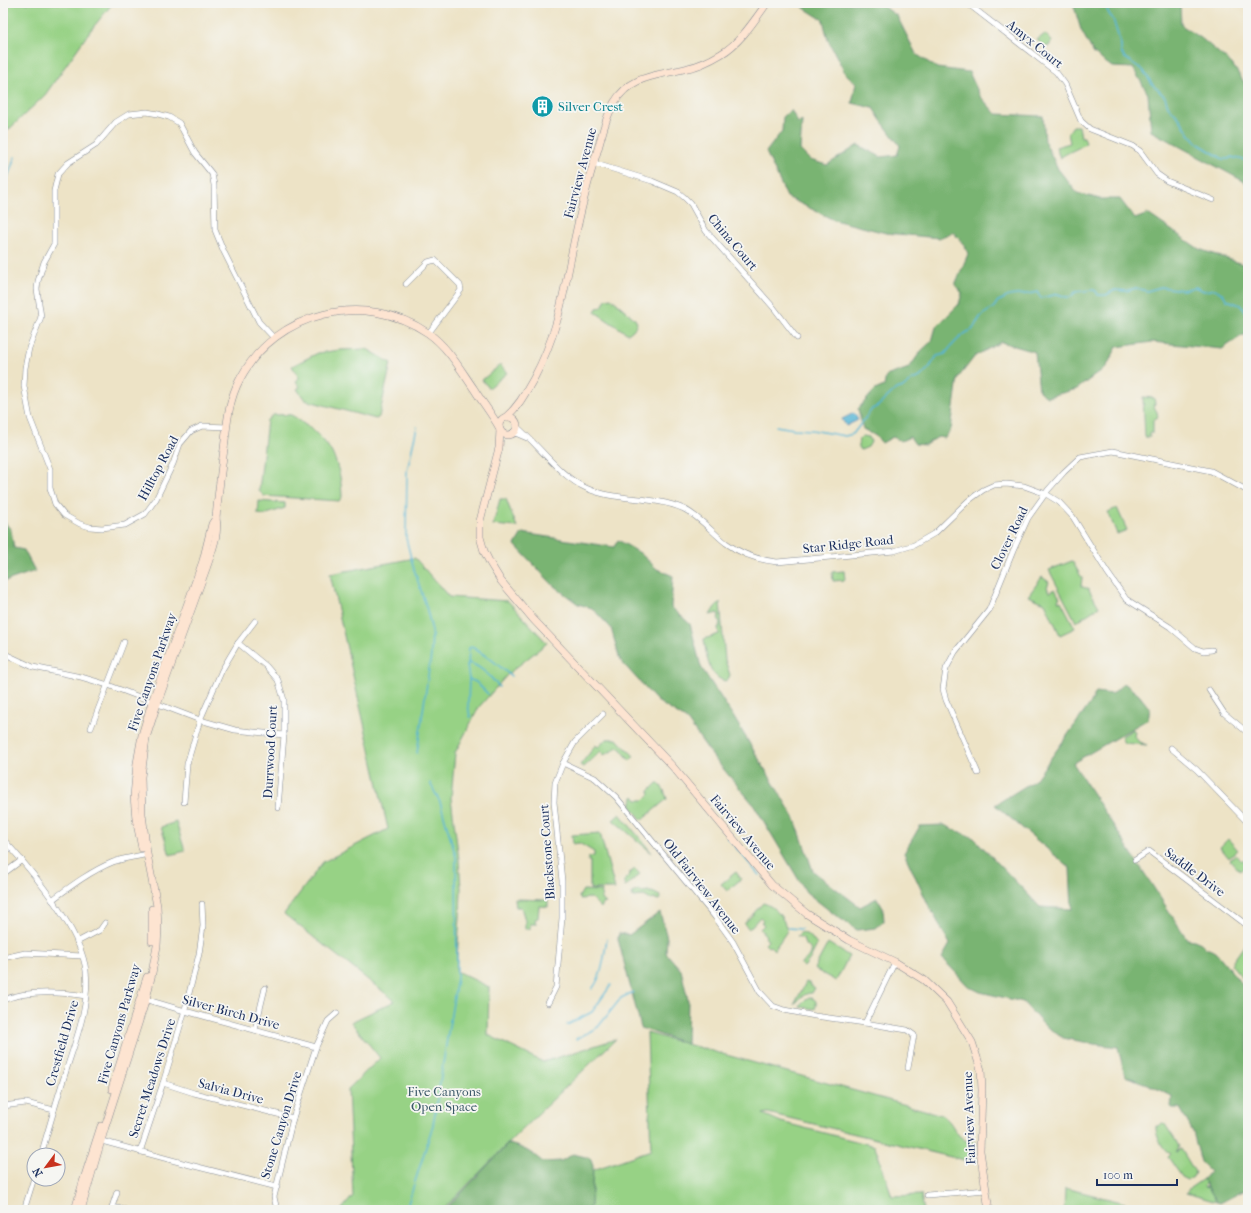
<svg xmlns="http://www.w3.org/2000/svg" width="1251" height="1213" font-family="'IM FELL French Canon',serif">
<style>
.green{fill:#97d285;stroke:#598072}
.forest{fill:#79b472;stroke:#4a7268}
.water{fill:#57b6d5;stroke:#39729a}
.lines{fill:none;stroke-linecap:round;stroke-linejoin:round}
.stream{stroke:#57b6d5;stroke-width:1.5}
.street-casing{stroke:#848992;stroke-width:6}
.secondary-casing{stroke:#848992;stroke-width:8}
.street{stroke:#fff;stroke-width:5}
.secondary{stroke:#fde4d1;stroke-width:7}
.labels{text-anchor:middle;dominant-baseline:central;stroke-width:3.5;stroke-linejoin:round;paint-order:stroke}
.street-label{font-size:13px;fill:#1b2f5e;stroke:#f6f6f2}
.culture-label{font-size:13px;fill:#0d838f;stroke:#f6f6f2;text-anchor:start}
.park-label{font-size:13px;fill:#3a5868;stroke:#f6f6f2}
</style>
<rect width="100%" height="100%" fill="#f6f6f2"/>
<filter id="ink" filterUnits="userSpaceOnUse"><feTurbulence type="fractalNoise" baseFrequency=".025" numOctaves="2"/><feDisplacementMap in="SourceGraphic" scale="8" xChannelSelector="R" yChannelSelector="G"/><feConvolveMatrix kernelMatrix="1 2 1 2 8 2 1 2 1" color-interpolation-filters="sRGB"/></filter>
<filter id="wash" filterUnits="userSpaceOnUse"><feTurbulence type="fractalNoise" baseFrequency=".012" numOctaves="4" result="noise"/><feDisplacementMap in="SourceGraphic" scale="16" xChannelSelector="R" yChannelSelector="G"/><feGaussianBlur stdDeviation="0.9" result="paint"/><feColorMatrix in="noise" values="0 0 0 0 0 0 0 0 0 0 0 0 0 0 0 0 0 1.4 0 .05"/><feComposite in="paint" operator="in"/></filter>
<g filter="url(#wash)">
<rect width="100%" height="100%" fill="#ede3c6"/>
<g class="green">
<polygon points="3,3 113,3 90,31 45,95 3,135"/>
<polygon points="1045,34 1052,41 1049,46 1045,47 1037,40"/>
<path d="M 1073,126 L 1079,126 L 1081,137 L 1084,137 L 1086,143 C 1077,150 1069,151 1060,158 L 1056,147 L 1070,143 L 1068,133 Z"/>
<polygon points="611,298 635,319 637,323 634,329 628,334 595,312 597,308 602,307 606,299"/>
<polygon points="367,349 391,363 379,417 376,419 305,400 297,389 300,387 296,381 299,378 292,366 318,353 339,350"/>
<polygon points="500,365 507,373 489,388 482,380"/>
<polygon points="1143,397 1154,398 1155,404 1153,405 1157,412 1158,417 1153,420 1153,433 1150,433 1150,437 1145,437"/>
<path d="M 273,415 C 278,415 286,414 291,415 C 296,417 300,421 304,424 C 332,442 341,465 342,497 L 339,501 L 264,496 L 259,491 L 267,420 Z"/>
<path d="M 863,436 L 869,437 L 871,442 L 868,447 L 861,450 C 858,447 858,443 859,439 Z"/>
<polygon points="500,499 506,499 517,527 493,525"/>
<polygon points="259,501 285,503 285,508 264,515 258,514"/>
<polygon points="1117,508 1127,530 1117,534 1108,512"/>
<polygon points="415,558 449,597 508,601 547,643 508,674 479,707 455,753 451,798 459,860 461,888 460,917 456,971 489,987 488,1035 543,1062 616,1039 518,1133 443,1210 341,1210 353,1196 348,1089 380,1058 351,1022 395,1001 284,914 323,862 388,829 330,574"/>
<polygon points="1072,561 1082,578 1081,586 1085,588 1088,588 1099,607 1076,622 1049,570"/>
<polygon points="844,571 845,580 833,581 832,572"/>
<polygon points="1042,577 1049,582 1047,587 1049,592 1055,589 1060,598 1058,599 1059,602 1061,601 1075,628 1060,635 1045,603 1028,596"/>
<path d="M 720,602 L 725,660 L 730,675 L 728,679 L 725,681 C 708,677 706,653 704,639 L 719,634 L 718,627 L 720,626 L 719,624 L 720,623 L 718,617 L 719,617 L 718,613 L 710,615 L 715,607 Z"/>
<polygon points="1133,729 1135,732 1134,736 1139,742 1147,745 1124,743 1121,737"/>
<path d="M 607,739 L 617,739 C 622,746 629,750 634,756 L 630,761 L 621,749 L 617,747 L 612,751 L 604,755 L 601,751 L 584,767 L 580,765 L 596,745 L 598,747 Z"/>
<polygon points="657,783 659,783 664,790 667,799 642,820 631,807 633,797 634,796 637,800 644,800 650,794 649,791"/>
<polygon points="620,814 652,853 613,820"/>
<polygon points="176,822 185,851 170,855 161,827"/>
<polygon points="600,833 615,889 590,889 590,861 588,861 589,857 594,856 594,852 579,843 573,844 572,835"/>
<polygon points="1228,839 1238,850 1229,858 1220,847"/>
<polygon points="1236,855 1242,861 1244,859 1246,861 1248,860 1248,864 1240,871 1230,860"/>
<polygon points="635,869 640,874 625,887 624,881 629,875 628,874"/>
<polygon points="736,872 741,879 727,891 721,884"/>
<polygon points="583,890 602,891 601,899 606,903 603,904 601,908 591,898 580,899 579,897"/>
<path d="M 639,890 L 642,892 L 648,891 L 650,892 C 655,892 655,894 660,896 L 660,899 L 658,900 L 655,899 L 651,900 L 644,896 L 633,897 L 632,893 Z"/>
<polygon points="515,899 548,900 548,907 539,906 538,918 535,919 536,924 530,924 530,929 525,929 525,920 521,907 516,907"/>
<path d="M 763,903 C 775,906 785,919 787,931 L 774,950 L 770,946 L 768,947 L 765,944 L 768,941 L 765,937 L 766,936 L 760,929 L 764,925 L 761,922 L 763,920 L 760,917 L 749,929 L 744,924 Z"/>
<path d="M 802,932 L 810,936 L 817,945 L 810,959 L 804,967 L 800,964 C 806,961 817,949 805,945 L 803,938 L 797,936 L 799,934 Z"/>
<polygon points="1248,940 1248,985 1231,964"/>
<polygon points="828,943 849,956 836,981 814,969"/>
<path d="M 806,982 L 811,984 L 811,986 L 815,988 L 812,993 C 803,993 799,1000 794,1005 Z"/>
<path d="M 809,998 C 817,998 817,1003 815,1009 L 800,1007 L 803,1002 Z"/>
<path d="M 647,1033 L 942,1115 C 953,1122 953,1131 962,1138 C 965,1141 970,1142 975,1142 L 976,1163 L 768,1113 L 763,1114 L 781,1122 L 875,1146 L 892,1196 L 921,1195 L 924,1210 L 587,1210 L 591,1206 L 593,1170 L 651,1150 Z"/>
<path d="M 1162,1123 L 1164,1123 L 1176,1141 L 1179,1147 L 1176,1152 L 1181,1149 L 1195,1172 L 1193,1177 L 1188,1180 L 1182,1177 L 1168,1157 L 1171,1154 C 1163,1151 1155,1135 1156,1126 L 1159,1126 Z"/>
<polygon points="1203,1179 1206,1184 1205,1184 1204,1187 1207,1188 1207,1186 1217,1202 1186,1193 1190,1188"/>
<polygon points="1065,1188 1153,1210 1064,1210"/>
</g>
<g class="forest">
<polygon points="801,3 879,3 897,16 916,54 937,68 969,72 980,96 996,114 1043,116 1045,142 1058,169 1077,193 1100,199 1120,199 1135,219 1148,214 1199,249 1248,266 1248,335 1243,335 1222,349 1152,342 1117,347 1106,367 1077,389 1047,397 1039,391 1035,352 1001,342 975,356 958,378 951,429 945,438 938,437 925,445 915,444 910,437 901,441 893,437 882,443 876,436 863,429 858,409 875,390 884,386 886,376 909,368 921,351 932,341 936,327 959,304 962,293 955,285 968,254 965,246 953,232 939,238 886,233 834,220 787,197 766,152 782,131 783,117 791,110 798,123 802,121 800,150 810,160 827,165 858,145 881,157 897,155 900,146 880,119 873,108 852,103 856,83 845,73 828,40 823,20 804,8"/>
<polygon points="1073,3 1180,3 1181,25 1201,38 1232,64 1248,88 1248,186 1245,182 1151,131 1148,94 1133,68 1112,67 1094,54 1081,30"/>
<polygon points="3,520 11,530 14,548 24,550 35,571 3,582"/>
<polygon points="522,533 614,547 618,540 640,553 657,569 673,576 671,607 690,624 701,667 733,716 795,819 813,871 860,907 877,898 883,908 884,921 876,928 857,930 835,915 806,892 754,805 714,758 687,720 657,701 620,660 611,628 592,608 578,604 554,586 515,545"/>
<polygon points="1124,683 1139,695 1150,709 1148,719 1073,763 1187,939 1194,940 1201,943 1206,948 1216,952 1248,992 1248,1192 1245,1190 1220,1203 1217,1202 1203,1179 1210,1171 1201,1162 1193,1132 1180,1108 1171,1108 1172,1096 1147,1084 1125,1076 1118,1047 1094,1044 1063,1038 1044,1025 1023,1002 980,992 968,986 942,958 950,944 929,906 904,853 920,826 944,825 974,838 1040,907 1072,909 1070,868 995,805 1035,780 1090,704 1096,692 1112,694"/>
<polygon points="660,912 667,938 666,953 681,970 688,1000 687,1044 641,1028 618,939 619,933 629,935"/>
<path d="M 508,1144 C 523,1147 531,1152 543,1162 L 561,1161 L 573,1154 L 590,1158 L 593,1166 L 591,1206 L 586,1210 L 445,1210 Z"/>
</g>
<polygon class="water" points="854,413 858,420 846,426 842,419"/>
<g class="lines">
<g class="stream">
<path d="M 1104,3 L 1109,14 L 1113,19 L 1121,45 L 1121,52 L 1125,58 L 1143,70 L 1152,84 L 1165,97 L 1168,106 L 1180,119 L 1190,135 L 1194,138 L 1197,143 L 1223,159 L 1228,159 L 1232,157 C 1238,160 1242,158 1248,162"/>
<polyline points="3,190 15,157"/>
<path d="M 776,426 L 794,429 L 812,430 L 845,436 L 853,434 L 872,409 L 878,406 L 896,389 L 904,387 L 912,380 L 920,377 L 929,368 L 937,356 L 945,354 C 952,345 962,333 972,330 L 981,316 L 994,307 L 998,301 C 1003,300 1005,297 1010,296 C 1019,294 1028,295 1037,292 L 1041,298 L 1058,294 L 1066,297 L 1071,297 C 1075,290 1080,291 1086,291 C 1091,290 1092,289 1096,291 L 1098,295 L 1106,295 L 1115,290 L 1126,291 L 1136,288 L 1147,291 L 1161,287 L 1183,290 L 1195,287 L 1204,291 L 1215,289 L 1223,294 L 1227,300 L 1240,305 L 1246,312 L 1248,311"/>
<polyline points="468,665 469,648 472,647 492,660 511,676"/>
<polyline points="469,679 468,705 470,717"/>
<path d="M 488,694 L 476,682 L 469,679 L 467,665 L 469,663 C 481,666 492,678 499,687"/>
<polyline points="417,753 431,655 432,631 426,606 413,566 406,538 407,471 417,427"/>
<polyline points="728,838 759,875"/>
<polyline points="788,928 801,929"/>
<path d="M 592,989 C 603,976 604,955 607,939"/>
<polyline points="567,1025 592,1012 611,985"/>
<polyline points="576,1039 598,1027 621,998 633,992"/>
<polyline points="406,1210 433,1125 457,978 456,857 440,802 430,783"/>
</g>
</g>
</g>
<g filter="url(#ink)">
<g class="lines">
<defs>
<g id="street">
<polyline points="967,3 1056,72 1065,84 1081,121 1090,129 1133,146 1140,151 1157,174 1167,181 1213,200"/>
<polyline points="1248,3 1248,4"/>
<polyline points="593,163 652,181 678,192 685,198 691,204 706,231 774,308 797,338"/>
<polyline points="406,284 428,262 435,260 460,285 461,290 428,334"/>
<path d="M 516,426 C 539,445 559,476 586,488 C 616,502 653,495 684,509 C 700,517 712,532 726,543 C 742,555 759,560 777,562 L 894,551 L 914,545 L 935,533 L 968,501 L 983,490 L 994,485 L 1006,484 L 1024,486 L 1046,494 L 1059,502 L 1073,517 L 1107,572 L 1126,599 L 1170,627 L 1195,648 L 1203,651 L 1212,650"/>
<polyline points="227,427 202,426 191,431 180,444 173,464 156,499 145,514 125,525 102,528 90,527 80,524 64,515 55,504 50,488 50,469 30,418 24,386 25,368 29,348 41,317 37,289 38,281 44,262 54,244 54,191 58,174 68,163 96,145 116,122 129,114 147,112 158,114 169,117 179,123 195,153 212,174 214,185 215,230 224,252 259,322 274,338"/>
<polyline points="513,432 527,438"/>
<polyline points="238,643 266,666 278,680 284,700 284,735 278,808"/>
<polyline points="3,653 33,667 81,677 108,685 200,720 235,730 284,735"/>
<polyline points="1209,690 1224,713 1248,733"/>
<polyline points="91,728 124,642"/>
<polyline points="1171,748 1197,770 1248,823"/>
<polyline points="563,763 595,778 616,797 715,917 733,942 760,992 773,1006 784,1010 815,1016 865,1023 907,1030 914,1035 908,1068"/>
<polyline points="978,773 946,700 943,689 946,669 955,652 989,610 1013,551 1028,518 1048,490 1064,472 1080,457 1113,451 1211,471 1248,491"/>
<polyline points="184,802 187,764 200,720 222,670 238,643 255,621"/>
<path d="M 3,839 C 31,870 81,929 86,971 C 90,1005 76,1039 66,1071 C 57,1099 49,1127 41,1155"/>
<polyline points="1135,860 1149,851 1248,926"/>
<polyline points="3,874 22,860"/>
<path d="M 52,900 C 71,886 91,871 113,862 C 124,858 136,857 147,854"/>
<polyline points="77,942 100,930 105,923"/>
<polyline points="3,958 25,953 82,956"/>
<polyline points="144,999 185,1011 316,1047"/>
<path d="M 3,1000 C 28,990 60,992 86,996"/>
<polyline points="548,1003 556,987 562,918 562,881 554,802 555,783 563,763 575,742 603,714"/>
<polyline points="865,1023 895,962"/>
<polyline points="255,1030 265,988"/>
<polyline points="163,1083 194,1093 293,1118"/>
<polyline points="3,1106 26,1103 54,1110"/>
<polyline points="98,1140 190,1165 277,1187"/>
<polyline points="140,1152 163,1083 183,1017 199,954 203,926 202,904"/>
<polyline points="927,1195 986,1190"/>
<polyline points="112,1207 126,1210"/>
<polyline points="24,1210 34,1178"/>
<polyline points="111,1210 117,1192"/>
<polyline points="277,1210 274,1197 293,1118 316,1047 328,1021 337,1013"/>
</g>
<g id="secondary">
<path d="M 506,417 C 519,406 526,392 534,378 C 556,337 562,302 571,257 C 578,222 586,186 597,152 C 602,136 605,118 614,103 C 631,74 659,76 688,68 C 699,66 711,60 721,54 C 740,43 754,21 767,3"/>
<circle cx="508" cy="426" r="9"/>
<polyline points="500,430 499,448 480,521 480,537 484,551 490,563 501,581 533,619 673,767 772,885 807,914 849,940 895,962 924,980 947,1002 972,1042 981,1070 982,1090 980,1151 989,1210"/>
<polyline points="142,848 136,819 134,796 137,763 142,735 152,702 203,561 212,524 216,518"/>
<polyline points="152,941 152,909"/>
<polyline points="112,1089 147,977"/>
<polyline points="75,1210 83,1182 101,1126"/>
<path d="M 81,1210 L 105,1127 L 146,999 L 152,973 L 157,946 L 158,928 L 157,906 L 147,854 L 142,814 L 141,777 L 146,738 L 157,704 L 207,566 C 212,551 219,534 216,518 C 218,495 221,472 224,449 C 227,425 228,401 240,379 C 276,311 365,290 428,333 C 448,347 460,369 474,389 C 482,402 491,413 499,427"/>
</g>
</defs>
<use href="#street" class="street-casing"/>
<use href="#secondary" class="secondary-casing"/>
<use href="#street" class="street"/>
<use href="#secondary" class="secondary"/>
</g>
</g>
<defs>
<symbol id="building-disc" viewBox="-11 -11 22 22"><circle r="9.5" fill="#0f9aa8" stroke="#f6f6f2"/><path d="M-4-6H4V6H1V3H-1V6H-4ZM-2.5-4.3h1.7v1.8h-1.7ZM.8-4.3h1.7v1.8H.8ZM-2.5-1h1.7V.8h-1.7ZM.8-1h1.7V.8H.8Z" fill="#fff"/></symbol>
</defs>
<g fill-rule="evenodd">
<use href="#building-disc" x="530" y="94" width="25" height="25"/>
</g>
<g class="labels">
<g class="street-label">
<text transform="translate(1035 44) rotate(39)">Amyx Court</text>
<text transform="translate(580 173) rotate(-75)">Fairview Avenue</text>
<text transform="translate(733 242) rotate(50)">China Court</text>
<text transform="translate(158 468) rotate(-62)">Hilltop Road</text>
<text transform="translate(1009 538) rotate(-64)">Clover Road</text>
<text transform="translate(848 544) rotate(-6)">Star Ridge Road</text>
<text transform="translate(152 672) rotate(-71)">Five Canyons Parkway</text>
<text transform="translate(270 752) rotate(-87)">Durrwood Court</text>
<text transform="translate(743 832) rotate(50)">Fairview Avenue</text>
<text transform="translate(547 852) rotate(-94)">Blackstone Court</text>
<text transform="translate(1195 872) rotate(37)">Saddle Drive</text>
<text transform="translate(702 886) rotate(52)">Old Fairview Avenue</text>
<text transform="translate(231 1012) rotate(15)">Silver Birch Drive</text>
<text transform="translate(119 1024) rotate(-74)">Five Canyons Parkway</text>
<text transform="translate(62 1043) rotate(-74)">Crestfield Drive</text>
<text transform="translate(152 1078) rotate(-72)">Secret Meadows Drive</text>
<text transform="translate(231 1091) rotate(15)">Salvia Drive</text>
<text transform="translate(969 1118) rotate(-92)">Fairview Avenue</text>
<text transform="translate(281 1125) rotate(-73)">Stone Canyon Drive</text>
</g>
<g class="culture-label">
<text x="558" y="106">Silver Crest</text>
</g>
<g class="park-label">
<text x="444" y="1091">Five Canyons<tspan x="444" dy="15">Open Space</tspan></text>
</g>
</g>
<rect width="1251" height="1213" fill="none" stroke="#f6f6f2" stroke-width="16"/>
<g transform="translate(46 1167) rotate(238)"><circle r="19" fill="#f6f6f2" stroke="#9ea6b7"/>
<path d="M0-3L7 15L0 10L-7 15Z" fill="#c8321e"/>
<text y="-6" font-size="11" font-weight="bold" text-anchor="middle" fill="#1b2f5e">N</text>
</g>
<path d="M1097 1179v6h80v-6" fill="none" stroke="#1b2f5e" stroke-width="2"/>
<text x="1103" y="1179" font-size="12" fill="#1b2f5e" stroke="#f6f6f2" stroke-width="3" paint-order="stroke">100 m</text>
</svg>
